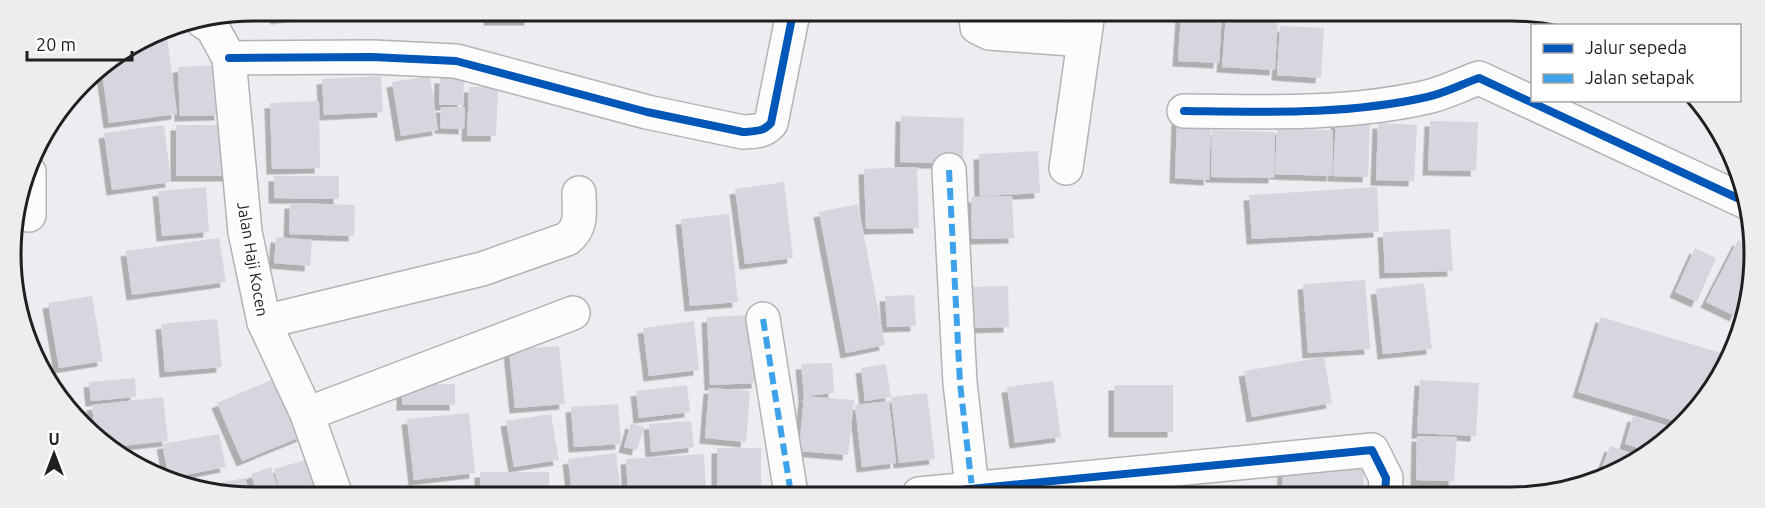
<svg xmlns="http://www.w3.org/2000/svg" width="1765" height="508" font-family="Ubuntu,sans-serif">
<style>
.building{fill:#d8d5df;filter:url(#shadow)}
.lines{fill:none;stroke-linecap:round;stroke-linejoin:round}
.minor-casing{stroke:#b3b3b6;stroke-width:36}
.minor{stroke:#fcfcfd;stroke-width:33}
.quiet{stroke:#3da2ea;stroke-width:6;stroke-dasharray:12 6;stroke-linecap:butt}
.cycleway-casing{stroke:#fff;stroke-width:11}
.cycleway{stroke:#0057b8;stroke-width:8}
.labels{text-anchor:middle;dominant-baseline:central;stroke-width:5;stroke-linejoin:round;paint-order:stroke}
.street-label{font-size:16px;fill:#1f1e21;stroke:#fff}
.rim{fill:none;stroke:#1f1e21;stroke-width:3}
</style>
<defs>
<filter id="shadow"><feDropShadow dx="-5.5" dy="5.5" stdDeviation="0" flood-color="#0004"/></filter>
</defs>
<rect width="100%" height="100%" fill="#edecf0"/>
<g class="building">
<polygon points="275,11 318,11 318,13 276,19"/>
<rect x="489" y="11" width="41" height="9"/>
<polygon points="1181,14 1222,14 1219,63 1178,61"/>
<polygon points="1226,14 1278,17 1275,70 1222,67"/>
<polygon points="1280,26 1324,28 1321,78 1277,75"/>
<polygon points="166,28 177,114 109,123 101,66 161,29"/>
<polygon points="217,65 220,115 180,116 178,67"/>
<polygon points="381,76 383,112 324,115 322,79"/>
<polygon points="430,76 438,130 401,136 392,82"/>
<polygon points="440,78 464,78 463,105 439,105"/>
<polygon points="469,87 498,87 496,136 467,136"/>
<polygon points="319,101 320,168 272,169 270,103"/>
<polygon points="441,107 465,107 464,129 440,128"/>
<polygon points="901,116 964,118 963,164 900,162"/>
<polygon points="1177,119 1211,121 1209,180 1175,178"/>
<polygon points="1430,121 1478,122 1476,171 1428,170"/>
<polygon points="1336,122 1370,123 1368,177 1333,176"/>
<polygon points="1378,123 1417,125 1414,181 1376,180"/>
<polygon points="164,125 171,182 112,190 104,133"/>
<rect x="176" y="125" width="57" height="51"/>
<polygon points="1277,129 1333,130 1332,176 1275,174"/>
<polygon points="1212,130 1275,132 1274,178 1211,177"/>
<polygon points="1038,151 1040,193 980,196 979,154"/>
<polygon points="917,167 919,228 866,229 864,169"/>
<polygon points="274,176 339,176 339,199 274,198"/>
<polygon points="784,182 793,258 745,264 735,189"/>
<polygon points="206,187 209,232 162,236 158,191"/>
<polygon points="1377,187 1379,232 1252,239 1249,195"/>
<polygon points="1012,196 1014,238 972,239 971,197"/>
<polygon points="290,203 355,205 354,236 289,234"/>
<polygon points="858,204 885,345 846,353 819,212"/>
<polygon points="729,214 738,302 690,306 681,219"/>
<polygon points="1450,229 1453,271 1385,273 1383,232"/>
<polygon points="276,237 312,240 310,266 274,263"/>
<polygon points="219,238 226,282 132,295 126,251"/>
<polygon points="1738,240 1750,246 1750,286 1735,316 1706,302"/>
<polygon points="18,247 23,286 17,287 12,248"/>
<polygon points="1695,248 1716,258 1697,302 1675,292"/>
<polygon points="1365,280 1370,349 1308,353 1303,284"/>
<polygon points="1424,283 1432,349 1383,354 1376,289"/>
<polygon points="1008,286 1009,327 970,328 969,287"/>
<polygon points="914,295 916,326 887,327 885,296"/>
<polygon points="92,296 103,361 59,368 48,303"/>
<polygon points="755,315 757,383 710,385 707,317"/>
<polygon points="1601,317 1731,356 1729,362 1685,424 1578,392"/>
<polygon points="217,319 222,367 165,372 161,324"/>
<polygon points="694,321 699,370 649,376 643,328"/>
<polygon points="559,346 565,404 515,408 509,350"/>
<polygon points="1324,357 1332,403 1252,417 1244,371"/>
<polygon points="832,363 834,393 804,396 801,364"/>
<polygon points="886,364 891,397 865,401 861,368"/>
<polygon points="278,377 303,436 242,461 217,403"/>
<polygon points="135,378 136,397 91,401 89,382"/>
<polygon points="1420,380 1479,383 1476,436 1417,433"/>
<polygon points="1053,381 1061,437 1015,443 1007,387"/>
<rect x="402" y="384" width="53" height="21"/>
<polygon points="687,385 690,412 639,418 636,391"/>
<rect x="1114" y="385" width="59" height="47"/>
<polygon points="709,388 750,391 746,442 705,438"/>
<polygon points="927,393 935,459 899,463 891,397"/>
<polygon points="804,396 854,400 848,455 799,451"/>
<polygon points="163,397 168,441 112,447 95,432 92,405"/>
<polygon points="889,401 896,463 862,467 855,405"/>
<polygon points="618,404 621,444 574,447 571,407"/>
<polygon points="469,413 475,473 414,480 407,419"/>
<polygon points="551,414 559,460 514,467 506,421"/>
<polygon points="1633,416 1679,429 1649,451 1625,444"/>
<polygon points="691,421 694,447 651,452 649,424"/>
<polygon points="631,423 644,427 637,450 624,447"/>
<polygon points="219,434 226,467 169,478 162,444"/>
<polygon points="1417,436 1457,437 1454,481 1416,480"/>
<polygon points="1610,446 1641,457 1618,473 1598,479"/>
<rect x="717" y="448" width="44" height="46"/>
<polygon points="616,453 621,494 572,494 568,459"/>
<polygon points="704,454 706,491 628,494 626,459"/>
<polygon points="320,456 330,493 280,493 274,469"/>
<polygon points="1283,465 1364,467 1363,495 1282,495"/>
<polygon points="271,467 279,493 257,493 251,474"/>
<polygon points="480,472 549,472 549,494 480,493"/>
<polygon points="245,478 247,493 207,493 197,489 197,487"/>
</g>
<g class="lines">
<defs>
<g id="minor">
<polyline points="976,13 977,27 989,33 1084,40"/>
<polyline points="202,21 212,27 229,58 245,232 264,322 307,414 335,493"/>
<path d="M 229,58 L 372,57 L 456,61 L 647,112 L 743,132 C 755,131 763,132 771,123 L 793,13"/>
<path d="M 1184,111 C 1265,112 1348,115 1427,97 C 1445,93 1462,84 1479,78 L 1748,203"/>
<polyline points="1066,168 1088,13"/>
<polyline points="949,170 960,383 972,488"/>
<polyline points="29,215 29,172"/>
<polyline points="763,319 791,494"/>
<path d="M 264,322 L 482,269 L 567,239 C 583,227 579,211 579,193"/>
<polyline points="307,414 573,313"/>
<polyline points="919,494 1372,450 1386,478 1385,495"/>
</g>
</defs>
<use href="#minor" class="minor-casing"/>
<use href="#minor" class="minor"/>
<g class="quiet">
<polyline points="949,170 960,383 972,488"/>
<polyline points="763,319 791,494"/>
</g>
<defs>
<g id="cycleway">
<path d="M 229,58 L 372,57 L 456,61 L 647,112 L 743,132 C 755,131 763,132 771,123 L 793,13"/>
<path d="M 1184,111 C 1265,112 1348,115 1427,97 C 1445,93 1462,84 1479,78 L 1748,203"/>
<polyline points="919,494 1372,450 1386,478 1385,495"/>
</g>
</defs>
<use href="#cycleway" class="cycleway-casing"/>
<use href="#cycleway" class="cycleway"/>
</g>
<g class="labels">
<g class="street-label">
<text transform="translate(253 259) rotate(80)">Jalan Haji Kocen</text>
</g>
</g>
<path d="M0 0H1765V508H0ZM254 21H1511A233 233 0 0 1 1744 254V254A233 233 0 0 1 1511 487H254A233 233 0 0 1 21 254V254A233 233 0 0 1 254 21Z" fill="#ededed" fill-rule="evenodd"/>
<path class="rim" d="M254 21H1511A233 233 0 0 1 1744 254V254A233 233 0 0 1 1511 487H254A233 233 0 0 1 21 254V254A233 233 0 0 1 254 21Z"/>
<rect x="1531" y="24" width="210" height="78" fill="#ffffff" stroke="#a5a5a6" stroke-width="1.5"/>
<rect x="1543" y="44" width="30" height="9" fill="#0057b8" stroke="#a5a5a6" stroke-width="1.5"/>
<text x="1585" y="54" font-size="18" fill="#1f1e21">Jalur sepeda</text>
<rect x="1543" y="74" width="30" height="9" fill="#3da2ea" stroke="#a5a5a6" stroke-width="1.5"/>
<text x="1585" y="84" font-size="18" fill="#1f1e21">Jalan setapak</text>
<g transform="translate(54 454)" stroke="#ffffff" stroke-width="4.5" paint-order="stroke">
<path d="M0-4.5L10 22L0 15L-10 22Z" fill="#1f1e21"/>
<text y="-9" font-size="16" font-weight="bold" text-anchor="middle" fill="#1f1e21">U</text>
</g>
<path d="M27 51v9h105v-9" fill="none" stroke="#1f1e21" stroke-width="3"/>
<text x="36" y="51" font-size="18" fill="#1f1e21" stroke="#ffffff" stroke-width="4.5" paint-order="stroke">20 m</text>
</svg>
